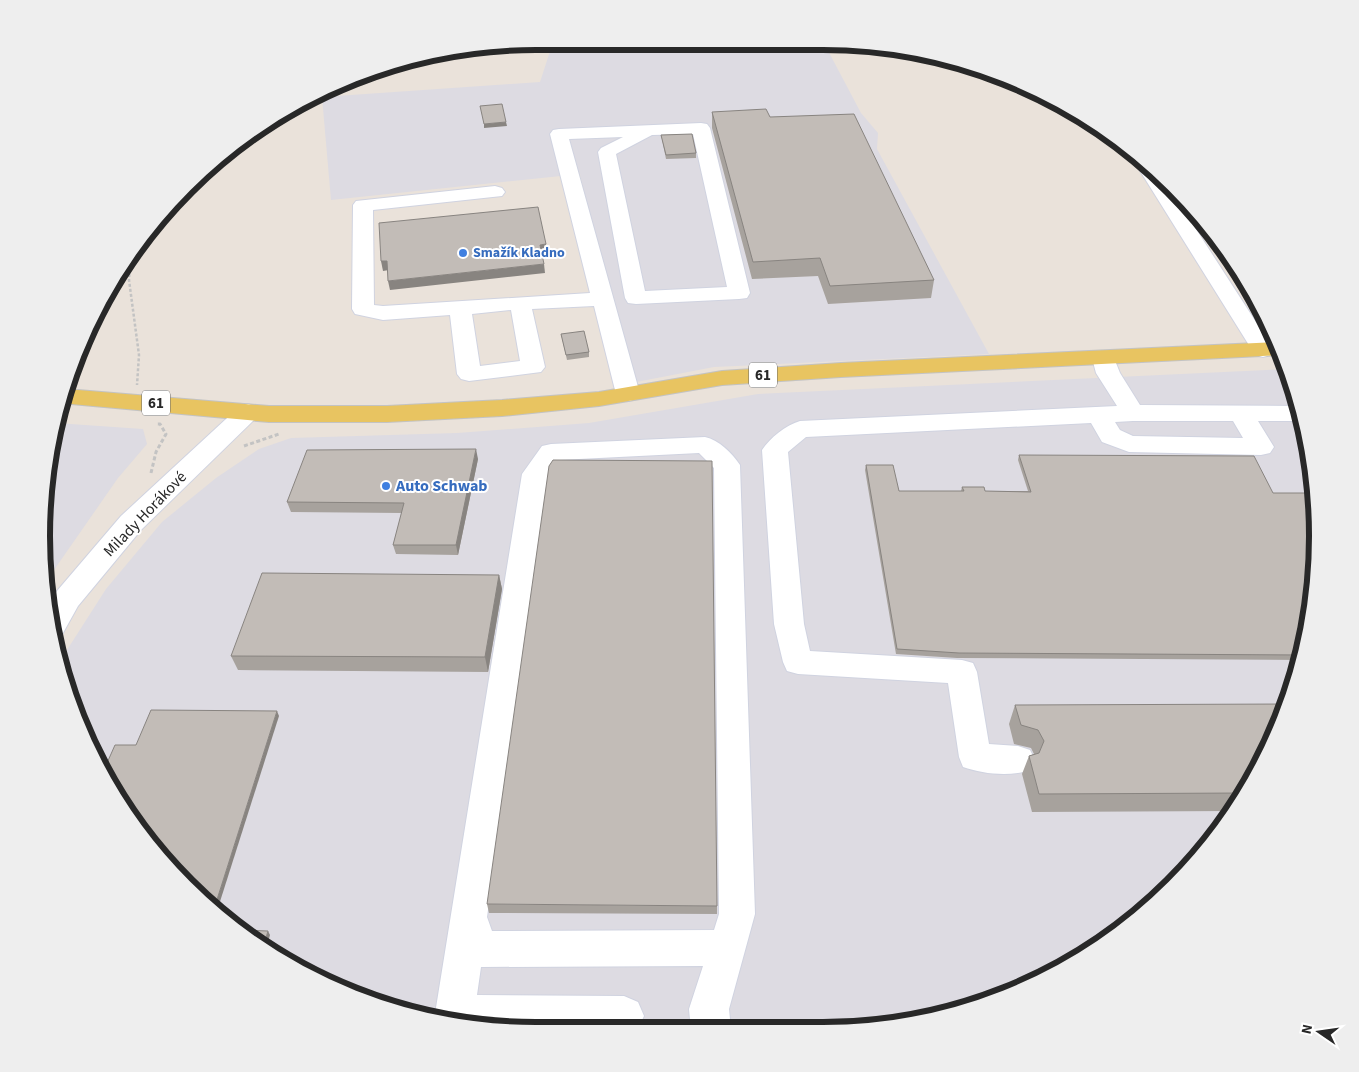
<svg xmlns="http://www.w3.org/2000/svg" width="1359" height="1072" font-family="'Source Sans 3',sans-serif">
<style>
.industrial{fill:#dddbe2}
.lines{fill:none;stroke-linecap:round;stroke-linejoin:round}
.minor-casing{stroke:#d0d3e0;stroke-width:2}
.major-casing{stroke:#c3c3c3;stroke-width:2}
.path-far1{stroke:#c3c3c3;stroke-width:2.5;stroke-dasharray:3 2;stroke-linecap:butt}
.path{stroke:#c3c3c3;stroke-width:3;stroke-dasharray:4 2.5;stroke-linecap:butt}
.minor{fill:#fff;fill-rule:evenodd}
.major{fill:#e8c461;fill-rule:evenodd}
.wall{fill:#a7a29d}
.shaded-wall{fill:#888480}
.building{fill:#c2bcb7;stroke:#888480}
.shop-dot{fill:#3f7fe0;stroke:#fff;stroke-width:2}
.labels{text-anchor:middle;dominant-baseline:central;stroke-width:4;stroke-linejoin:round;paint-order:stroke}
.far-shop-label{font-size:14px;font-weight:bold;fill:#366cbe;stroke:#fff;text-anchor:start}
.shield{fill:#fff;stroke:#686868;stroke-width:1}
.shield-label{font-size:15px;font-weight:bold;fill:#282828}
.shop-label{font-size:16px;font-weight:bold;fill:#366cbe;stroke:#fff;text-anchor:start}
.street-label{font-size:16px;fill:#282828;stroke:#fff}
.rim{fill:none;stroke:#282828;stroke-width:6}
</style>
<rect width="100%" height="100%" fill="#eae2da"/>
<g class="industrial">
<polygon points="553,42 824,43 861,113 878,133 877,149 989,354 714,367 631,383 580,174 331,200 322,97 540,82"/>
<polygon points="1288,369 1291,377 1313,471 1317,568 1301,664 1267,755 1216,837 1149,908 1071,964 982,1005 856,1030 536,1031 440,1021 347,993 261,947 186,886 108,784 58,664 106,589 162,522 216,478 259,449 291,438 457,433 589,423 758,394"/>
<polygon points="56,423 143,429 147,444 118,478 47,580 41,536"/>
</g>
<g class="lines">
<defs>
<g id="minor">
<path d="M 701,123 L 707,124 L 710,128 L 750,293 L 747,298 L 739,299 L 636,304 L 628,303 L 625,298 L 598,152 L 601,148 L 623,137 L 569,139 L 640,394 L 636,399 L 628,401 L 620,399 L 616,394 L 594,306 L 532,309 L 545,367 L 541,372 L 469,381 L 461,379 L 457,374 L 450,315 L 383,320 L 355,314 L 352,309 L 353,205 L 356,201 L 495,186 L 502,188 L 505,192 L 502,196 L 373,210 L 374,305 L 383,306 L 590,293 L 550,134 L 553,130 L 559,129 ZM 693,134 L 727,287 L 645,291 L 616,154 L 652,135 ZM 511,310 L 520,361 L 480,366 L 472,314 Z"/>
<polygon points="1135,154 1163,178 1274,350 1271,355 1263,357 1255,355 1252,350 1132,158"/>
<path d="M 1104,351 L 1112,353 L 1120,373 L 1140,405 L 1298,406 L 1302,421 L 1258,421 L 1274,447 L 1270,453 L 1261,455 L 1129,452 L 1102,442 L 1091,423 L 806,437 L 788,452 L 804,624 L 810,651 L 962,660 L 973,663 L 977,672 L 989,744 L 1018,746 L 1030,750 L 1035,760 L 1030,770 C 1010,777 983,774 963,767 L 959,757 L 948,683 L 798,674 L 787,671 L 783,662 L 774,624 L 762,450 C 770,438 786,425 800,421 L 1117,406 L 1096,373 L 1092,358 L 1096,353 ZM 1133,421 L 1233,421 L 1243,438 L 1133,436 L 1120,430 L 1115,422 Z"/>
<polygon points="248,404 257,407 260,412 257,417 141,530 78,606 63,633 54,636 50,603 57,591 121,516 239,407"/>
<path d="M 705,437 C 719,440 732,453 740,465 L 755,914 L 729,1009 L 731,1030 L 691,1030 L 689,1009 L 703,966 L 481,967 L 477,995 L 624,996 L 638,1002 L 644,1016 L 637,1030 L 536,1031 L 438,1021 L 435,1014 L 522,474 L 542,446 L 551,444 ZM 699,453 L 714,468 L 719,914 L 714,930 L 492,931 L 487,917 L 548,475 L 559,460 Z"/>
</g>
<polygon id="major" points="1276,342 1282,355 841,377 722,385 599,406 502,416 387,422 269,422 60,403 66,389 269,406 387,406 502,400 599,392 722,371 841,363"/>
</defs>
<use href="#minor" class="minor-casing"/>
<use href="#major" class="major-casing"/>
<polyline class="path-far1" points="130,259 129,280 139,355 137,385"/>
<g class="path">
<polyline points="244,446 279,434"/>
<polyline points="151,473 156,452 166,434 160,424 157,424"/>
</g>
<use href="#minor" class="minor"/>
<use href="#major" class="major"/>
</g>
<g class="wall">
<polygon points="712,112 770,117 934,280 931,298 828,304 818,276 752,279 712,128"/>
<polygon points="661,135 696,153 696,158 666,159 662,139"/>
<polygon points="561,334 589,352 589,357 567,360"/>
<polygon points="1019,455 1273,493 1317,568 1302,660 957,658 896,654 865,470 866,465 899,491 961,491 962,487 985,491 1028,491 1018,460"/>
<polygon points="478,459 458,555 396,554 393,545 402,513 291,512 287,502"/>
<polygon points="499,575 502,589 488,672 238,670 231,656"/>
<polygon points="1015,705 1267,755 1232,811 1032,812 1022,774 1029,756 1034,754 1031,748 1014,744 1009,724"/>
<polygon points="487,904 717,906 717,914 489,913"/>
</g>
<g class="shaded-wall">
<polygon points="506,122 507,126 484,128 484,124"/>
<polygon points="546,244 547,253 541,254 540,245"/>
<polygon points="381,261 387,261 389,270 383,271"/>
<polygon points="544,264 545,273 390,290 388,281"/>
<polygon points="476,449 478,459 458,555 456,545"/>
<polygon points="499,575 502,589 488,672 485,657"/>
<polygon points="277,711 279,716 217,911 214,909"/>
<polygon points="268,931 270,935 266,950 263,948"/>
</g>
<g class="building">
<polygon points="502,104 506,122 484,124 480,106"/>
<polygon points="766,109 770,117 854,114 934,280 830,286 820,258 753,262 712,112"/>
<polygon points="692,134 696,153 666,155 661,135"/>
<polygon points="538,207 546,244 540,245 544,264 388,281 387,261 381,261 379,223"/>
<polygon points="584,331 589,352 566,355 561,334"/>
<polygon points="476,449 456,545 393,545 404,503 287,502 307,450"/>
<polygon points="1019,455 1254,456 1273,493 1314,493 1317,568 1302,655 959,653 897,649 866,465 893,465 899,491 964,491 962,487 984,487 985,491 1031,492"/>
<polygon points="553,460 712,461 717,906 487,904 549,466"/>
<polygon points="262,573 499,575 485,657 231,656"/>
<polygon points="1286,704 1267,755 1243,793 1039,794 1029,756 1039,753 1044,741 1038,730 1021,725 1015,705"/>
<polygon points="151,710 277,711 214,909 186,886 108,784 103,772 115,745 136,745"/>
<polygon points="240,930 268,931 263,948 261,947"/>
</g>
<g class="shop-dot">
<circle cx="463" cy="253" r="5"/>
<circle cx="386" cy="486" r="5"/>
</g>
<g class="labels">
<g class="far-shop-label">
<text x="473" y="253">Smažík Kladno</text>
</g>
<g class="shield">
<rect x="749" y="362.5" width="28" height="25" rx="4"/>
<rect x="142" y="390.5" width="28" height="25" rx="4"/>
</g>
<g class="shield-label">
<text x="763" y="375">61</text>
<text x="156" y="403">61</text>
</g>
<g class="shop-label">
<text x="396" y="486">Auto Schwab</text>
</g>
<g class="street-label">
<text transform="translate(145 514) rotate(-46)">Milady Horákové</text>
</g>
</g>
<path d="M0 0H1359V1072H0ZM536 50H823A486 486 0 0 1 1309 536V536A486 486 0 0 1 823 1022H536A486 486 0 0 1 50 536V536A486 486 0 0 1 536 50Z" fill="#eee" fill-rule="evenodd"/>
<path class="rim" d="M536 50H823A486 486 0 0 1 1309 536V536A486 486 0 0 1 823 1022H536A486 486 0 0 1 50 536V536A486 486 0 0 1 536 50Z"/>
<g transform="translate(1319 1032) rotate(283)" stroke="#ffffff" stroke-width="4" paint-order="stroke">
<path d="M0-4L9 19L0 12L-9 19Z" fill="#282828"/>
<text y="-8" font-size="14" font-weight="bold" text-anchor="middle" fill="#282828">N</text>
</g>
</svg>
